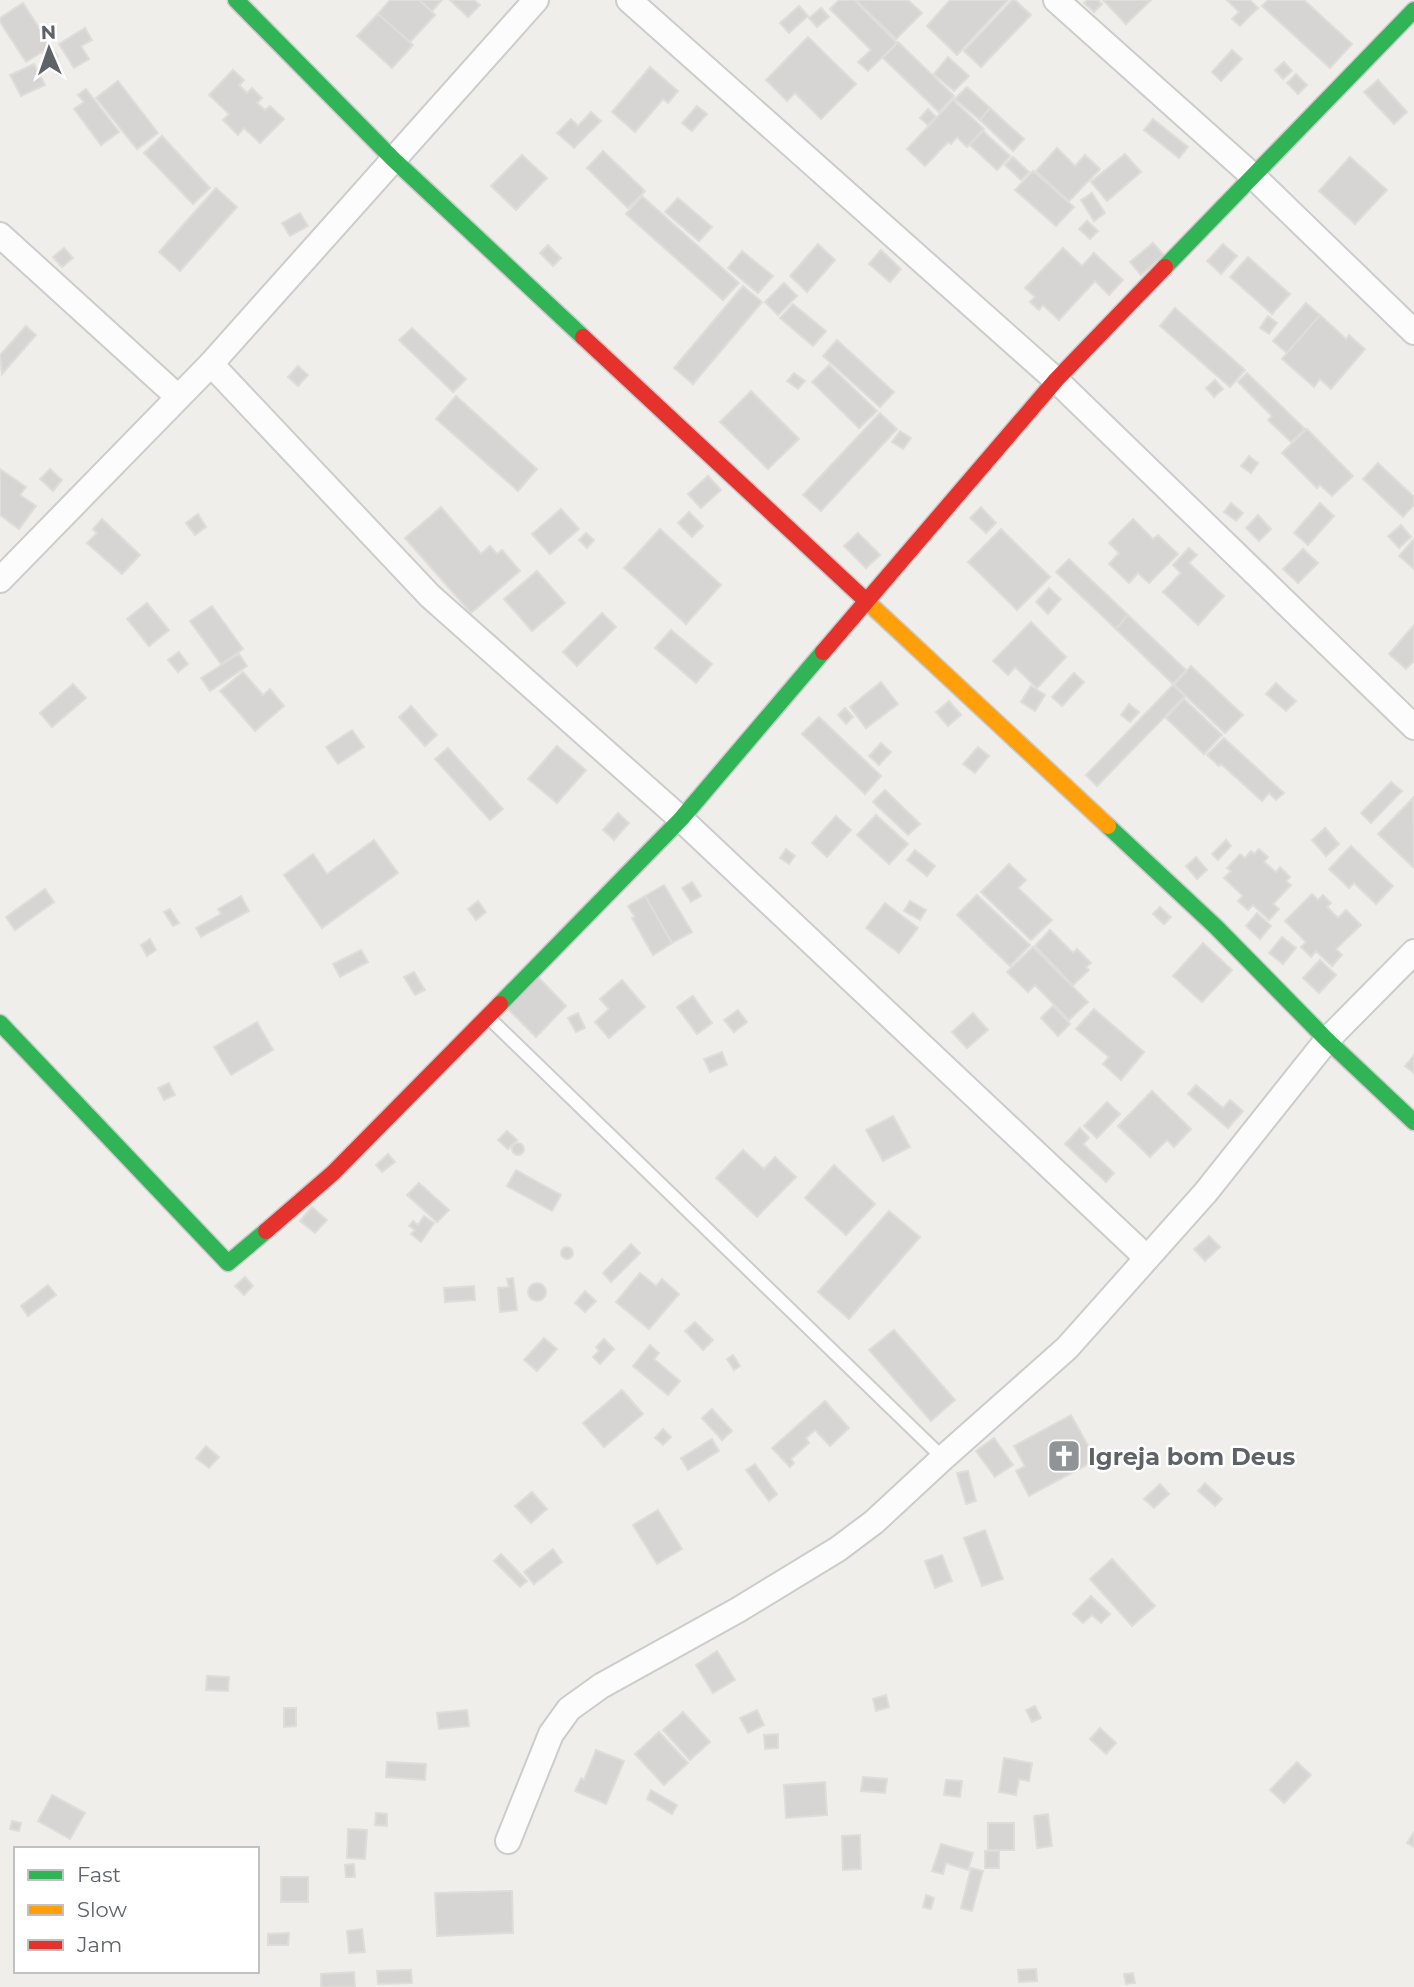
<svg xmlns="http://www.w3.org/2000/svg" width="1414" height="1987" font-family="Montserrat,sans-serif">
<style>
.building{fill:#d6d5d3;stroke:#deddd9;stroke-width:2}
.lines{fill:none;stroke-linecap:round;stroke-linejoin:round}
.lane-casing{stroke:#cbcccc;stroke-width:16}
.street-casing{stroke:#cbcccc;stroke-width:28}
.fast-casing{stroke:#cacacb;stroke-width:19}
.slow-casing{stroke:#cacacb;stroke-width:19}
.jam-casing{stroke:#cacacb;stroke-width:19}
.lane{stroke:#fdfcfc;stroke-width:12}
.street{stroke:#fdfcfc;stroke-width:24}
.fast{stroke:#30b455;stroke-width:16}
.slow{stroke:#ff9f0a;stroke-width:16}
.jam{stroke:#e5322d;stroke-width:16}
.labels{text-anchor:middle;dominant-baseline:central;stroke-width:5;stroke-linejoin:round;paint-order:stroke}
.poi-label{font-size:24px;font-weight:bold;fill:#5f6368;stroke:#fff;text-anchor:start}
</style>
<rect width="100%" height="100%" fill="#efeeea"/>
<g class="building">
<polygon points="390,0 419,0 435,15 410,42 378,14"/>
<polygon points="419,0 442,0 432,11"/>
<polygon points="450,0 474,0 480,5 468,17"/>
<polygon points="839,0 854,0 897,43 868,71 858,62 871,50 830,9"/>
<polygon points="856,0 908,0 922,13 896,39"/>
<polygon points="950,0 1008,0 957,55 927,26"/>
<polygon points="1012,0 1015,0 1031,15 981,67 964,51"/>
<polygon points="1087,0 1098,0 1102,4 1094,12 1084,3"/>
<polygon points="1103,0 1151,0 1126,24"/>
<polygon points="1227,0 1250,0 1258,8 1240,26 1232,19 1239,12"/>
<polygon points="1268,0 1304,0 1352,44 1330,68 1262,6"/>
<polygon points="23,3 58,57 49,63 42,52 26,62 0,22 0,18"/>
<polygon points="799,6 808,16 789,33 780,23"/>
<polygon points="821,8 829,17 817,27 809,18"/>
<polygon points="378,14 413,45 392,68 357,36"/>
<polygon points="85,28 92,40 81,46 89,59 74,68 59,44"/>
<polygon points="808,37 856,84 821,119 795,93 787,101 766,80"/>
<polygon points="898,42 954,96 939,112 883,58"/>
<polygon points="1232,50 1242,59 1221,81 1212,72"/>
<polygon points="948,57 969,76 954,91 934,74"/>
<polygon points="1284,62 1292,71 1283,79 1275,70"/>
<polygon points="34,64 45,85 21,96 10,75"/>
<polygon points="650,67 678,91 668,103 663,99 635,132 612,112"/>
<polygon points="233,70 244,80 239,85 247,93 252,88 262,98 257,103 265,110 270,106 284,119 260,143 244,128 238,135 223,120 229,114 209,95"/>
<polygon points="1296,74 1307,85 1298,94 1287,83"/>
<polygon points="1378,80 1407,112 1394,124 1364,92"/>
<polygon points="118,81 158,133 137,149 96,98"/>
<polygon points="967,87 990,108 980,120 955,99"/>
<polygon points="86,89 119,132 101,145 74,109 84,102 78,95"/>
<polygon points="953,100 984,129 967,147 957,137 951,144 948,142 925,166 907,149"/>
<polygon points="697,106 707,114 692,131 682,123"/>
<polygon points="990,108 1024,139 1013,151 980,120"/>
<polygon points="928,109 936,117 928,125 920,118"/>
<polygon points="591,112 601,121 574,148 557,133 571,119 578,126"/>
<polygon points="1153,119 1188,147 1179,158 1144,130"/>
<polygon points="983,131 1010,156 997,170 970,145"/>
<polygon points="162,136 210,188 193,204 144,153"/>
<polygon points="1057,148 1075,166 1085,155 1100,169 1069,201 1036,171"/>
<polygon points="603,151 645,191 628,208 587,168"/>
<polygon points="1125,154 1141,172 1107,201 1091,182"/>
<polygon points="522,155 547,178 516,210 491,186"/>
<polygon points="1013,157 1029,172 1021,180 1005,165"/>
<polygon points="1350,157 1387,190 1355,224 1319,191"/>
<polygon points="1033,171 1074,207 1056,226 1015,190"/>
<polygon points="216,188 237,207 180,271 159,252"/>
<polygon points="1092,193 1105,213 1094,221 1081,200"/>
<polygon points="642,196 739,283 723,300 626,214"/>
<polygon points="678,198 712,227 699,241 665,212"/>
<polygon points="300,213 308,226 290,236 282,223"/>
<polygon points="1087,221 1098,231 1090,239 1079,229"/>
<polygon points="1153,243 1164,255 1141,275 1130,262"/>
<polygon points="818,244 835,260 807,292 790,276"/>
<polygon points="1223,244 1237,256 1221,274 1207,261"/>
<polygon points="548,245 561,258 553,266 540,253"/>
<polygon points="64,248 73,258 62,267 53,257"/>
<polygon points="1063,248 1082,266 1094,253 1123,280 1109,295 1095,281 1059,320 1043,305 1039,310 1030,302 1035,297 1025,288"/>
<polygon points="881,250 901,269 890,282 869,264"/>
<polygon points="742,251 773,276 758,293 728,268"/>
<polygon points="1248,257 1290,294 1272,314 1230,277"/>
<polygon points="784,283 797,296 778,315 765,302"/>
<polygon points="743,286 762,302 693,384 674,368"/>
<polygon points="1306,303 1320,315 1287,353 1273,341"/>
<polygon points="793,304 826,331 813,346 780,318"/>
<polygon points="1175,308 1245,370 1230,387 1160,326"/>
<polygon points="1320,315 1346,339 1349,335 1365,349 1331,389 1320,379 1314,387 1282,359"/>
<polygon points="1268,316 1277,323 1269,334 1260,328"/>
<polygon points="26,326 36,335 2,374 0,355"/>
<polygon points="412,328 466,379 453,392 399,340"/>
<polygon points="837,340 894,392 880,407 823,356"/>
<polygon points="829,365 877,411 859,428 812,382"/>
<polygon points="298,366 308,375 298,386 288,377"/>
<polygon points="794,373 805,381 798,389 787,381"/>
<polygon points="1247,373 1305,429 1291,442 1268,420 1272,416 1238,382"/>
<polygon points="1215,380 1223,389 1214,397 1206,388"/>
<polygon points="751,391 799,439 768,469 720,422"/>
<polygon points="456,396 537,469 518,491 436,419"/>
<polygon points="880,413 897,429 821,511 803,495"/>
<polygon points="1307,429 1353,476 1332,496 1320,485 1317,488 1282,453"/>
<polygon points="900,431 911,438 903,449 892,442"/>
<polygon points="1249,456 1258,463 1251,473 1241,466"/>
<polygon points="1378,463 1414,497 1414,505 1403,517 1363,479"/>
<polygon points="0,469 26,487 20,495 36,506 19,529 0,515"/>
<polygon points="50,469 62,480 53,491 40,479"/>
<polygon points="708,476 721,490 701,508 688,494"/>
<polygon points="1231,503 1243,513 1236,521 1224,512"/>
<polygon points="1320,503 1334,516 1308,545 1294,533"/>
<polygon points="441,507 481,554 490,546 497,554 502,550 520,571 471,613 405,538"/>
<polygon points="981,507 996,523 986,533 970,518"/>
<polygon points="561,509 579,529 550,554 532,534"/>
<polygon points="689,512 703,526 692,537 678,523"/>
<polygon points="198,514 206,527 195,535 186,523"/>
<polygon points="1258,515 1271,529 1259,541 1246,528"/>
<polygon points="102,519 140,555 122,574 87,543 97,533 93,529"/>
<polygon points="1133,519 1153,539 1158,535 1178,554 1149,583 1138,573 1129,583 1109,564 1119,553 1109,543"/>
<polygon points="1401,525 1411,537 1399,548 1388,536"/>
<polygon points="660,529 721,585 686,624 624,568"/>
<polygon points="1001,529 1050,577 1017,610 968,562"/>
<polygon points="586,533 594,540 587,548 579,540"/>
<polygon points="858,533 880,555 866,568 844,546"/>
<polygon points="1414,539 1414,569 1399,556"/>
<polygon points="1189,548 1197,555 1189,563 1224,596 1198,625 1163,592 1181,573 1173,565"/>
<polygon points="1303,549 1318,563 1298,583 1283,569"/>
<polygon points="1069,559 1128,615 1116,629 1056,572"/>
<polygon points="537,571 565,603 532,631 504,599"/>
<polygon points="1049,588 1061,599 1048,614 1036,602"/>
<polygon points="147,603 169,630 149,646 127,619"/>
<polygon points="212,606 243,649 221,664 190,621"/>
<polygon points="602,613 616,627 577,666 563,652"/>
<polygon points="1128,615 1186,670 1173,684 1116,629"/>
<polygon points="1031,622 1066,657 1037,688 1015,667 1008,675 993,661"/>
<polygon points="1414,625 1414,661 1406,669 1389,654"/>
<polygon points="671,630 712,664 696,683 655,648"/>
<polygon points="179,652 188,664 178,672 168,660"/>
<polygon points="239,654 247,666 210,691 201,678"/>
<polygon points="1191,666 1243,715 1225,733 1174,685"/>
<polygon points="243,672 263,695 270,689 284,706 255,731 220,691"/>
<polygon points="1074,673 1084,682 1062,706 1052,697"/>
<polygon points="881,682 898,704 866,728 850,707"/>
<polygon points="1276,683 1296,701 1286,711 1266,694"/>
<polygon points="73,684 86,698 52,727 40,713"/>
<polygon points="1173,685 1185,696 1097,786 1086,775"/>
<polygon points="1031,686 1045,695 1035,711 1021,702"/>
<polygon points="1184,699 1222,735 1204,754 1166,718"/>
<polygon points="949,701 961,715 948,726 936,712"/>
<polygon points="1129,704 1139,712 1130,722 1121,715"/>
<polygon points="411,706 437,735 425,746 399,717"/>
<polygon points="845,708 853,717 846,724 838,715"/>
<polygon points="819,717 881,776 865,794 802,734"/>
<polygon points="352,730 364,747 338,764 326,747"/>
<polygon points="1224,738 1284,793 1276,800 1269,793 1262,801 1221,764 1219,766 1207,755"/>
<polygon points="881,743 891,752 879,765 869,756"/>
<polygon points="557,746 586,770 557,803 528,779"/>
<polygon points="978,747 989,756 975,773 963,764"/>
<polygon points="448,748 503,809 490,820 435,759"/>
<polygon points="1391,782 1402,791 1371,823 1361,813"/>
<polygon points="885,790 920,824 908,835 873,802"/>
<polygon points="1413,798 1414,866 1413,867 1378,834"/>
<polygon points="618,813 629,823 614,840 603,830"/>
<polygon points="876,815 908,844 889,864 857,835"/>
<polygon points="836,816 851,830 827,857 812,843"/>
<polygon points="1325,828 1339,844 1326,856 1312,840"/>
<polygon points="374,840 398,873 322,928 284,875 313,854 327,874"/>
<polygon points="1226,840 1231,846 1218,860 1212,854"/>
<polygon points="1351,846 1393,886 1376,904 1354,883 1349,888 1329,869"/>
<polygon points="786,849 795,856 789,864 780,858"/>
<polygon points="1259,849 1268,857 1264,862 1276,872 1280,867 1290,877 1286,881 1291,885 1273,904 1279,909 1269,920 1253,905 1248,910 1238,901 1243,896 1224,878 1231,871 1227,868 1240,854 1245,858 1251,851 1254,854"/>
<polygon points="915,850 935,866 927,876 907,860"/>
<polygon points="1196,857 1207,870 1197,879 1186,866"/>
<polygon points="1009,864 1026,880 1018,888 1052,920 1031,940 981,892"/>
<polygon points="692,882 701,896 691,902 682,888"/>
<polygon points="664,885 692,932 672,943 645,896"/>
<polygon points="45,889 54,902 15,930 6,917"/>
<polygon points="1312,894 1318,900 1323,895 1331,903 1327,907 1338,918 1346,910 1361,925 1336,949 1342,955 1332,966 1316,951 1311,957 1301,947 1306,942 1285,921"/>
<polygon points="977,895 1030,945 1010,966 957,915"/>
<polygon points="241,896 249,911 201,937 196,928 221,914 218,909"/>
<polygon points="645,896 672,943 653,955 632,918 635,917 628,906"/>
<polygon points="478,901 486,912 476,920 468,909"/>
<polygon points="910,901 926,910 920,920 904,911"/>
<polygon points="885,903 918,928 899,953 866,928"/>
<polygon points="1160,907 1171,917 1164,924 1153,914"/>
<polygon points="170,909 179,923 173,926 164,912"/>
<polygon points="1257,913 1271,926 1260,939 1246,926"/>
<polygon points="1050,930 1073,953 1077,949 1091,963 1086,967 1089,970 1073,985 1035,946"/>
<polygon points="1282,937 1296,948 1283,964 1269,953"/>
<polygon points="150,939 156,950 147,956 141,945"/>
<polygon points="1203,943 1232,970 1202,1002 1173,976"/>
<polygon points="1033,947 1088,1002 1069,1020 1035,985 1028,992 1007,972"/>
<polygon points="361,950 368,962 340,977 333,964"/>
<polygon points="1320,960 1336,975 1319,993 1303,978"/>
<polygon points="414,972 425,990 415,995 404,977"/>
<polygon points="538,977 566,1006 536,1037 507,1008"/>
<polygon points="622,980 645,1007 609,1038 595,1022 609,1009 600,999"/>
<polygon points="693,996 712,1023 697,1034 677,1007"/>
<polygon points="1053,1006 1070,1024 1058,1036 1041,1018"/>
<polygon points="1094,1009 1144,1052 1121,1080 1103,1064 1109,1057 1076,1029"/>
<polygon points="738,1010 747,1022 734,1032 724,1020"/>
<polygon points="578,1013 585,1028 576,1032 568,1018"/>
<polygon points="973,1013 988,1030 967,1048 952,1032"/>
<polygon points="257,1022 273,1050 231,1075 214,1047"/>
<polygon points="722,1052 727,1065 710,1072 704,1059"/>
<polygon points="1414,1055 1414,1073 1405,1066"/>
<polygon points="169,1083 175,1095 164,1100 158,1088"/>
<polygon points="1196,1085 1223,1108 1230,1100 1243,1111 1228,1128 1188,1094"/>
<polygon points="1152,1091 1191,1129 1174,1147 1167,1140 1150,1157 1118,1126"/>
<polygon points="1107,1102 1120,1114 1097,1138 1084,1126"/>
<polygon points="893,1116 910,1147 883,1161 866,1130"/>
<polygon points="1080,1128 1089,1138 1083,1144 1114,1173 1106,1182 1065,1144"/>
<polygon points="507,1131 517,1140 508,1149 498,1140"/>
<circle cx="518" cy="1149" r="6"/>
<polygon points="743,1150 764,1169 775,1157 796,1177 757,1217 716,1178"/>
<polygon points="388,1154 395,1162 382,1172 376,1165"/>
<polygon points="834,1165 875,1204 846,1235 805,1198"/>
<polygon points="516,1170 561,1195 552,1211 507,1186"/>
<polygon points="419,1183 449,1210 437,1222 407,1195"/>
<polygon points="312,1207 327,1220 315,1233 300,1221"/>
<polygon points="889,1211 920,1237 849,1319 818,1292"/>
<polygon points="424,1216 434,1223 421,1242 411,1234 415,1230 409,1226 413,1221 418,1225"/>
<polygon points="1209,1236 1220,1247 1205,1261 1194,1249"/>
<polygon points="631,1244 640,1253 611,1282 603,1273"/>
<circle cx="567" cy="1253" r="6"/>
<polygon points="640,1273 656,1286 662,1279 679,1294 649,1329 616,1302"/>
<polygon points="245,1277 253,1286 244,1295 235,1286"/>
<polygon points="513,1278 517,1310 500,1312 498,1288 509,1287 507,1279"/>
<circle cx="537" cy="1292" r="9"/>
<polygon points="48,1285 56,1295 28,1316 21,1306"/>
<polygon points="474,1286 475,1300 445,1302 444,1288"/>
<polygon points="585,1291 596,1301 585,1312 575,1303"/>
<polygon points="695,1322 713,1340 703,1350 685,1331"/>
<polygon points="894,1330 955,1400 931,1421 869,1350"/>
<polygon points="544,1338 557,1349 537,1371 524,1360"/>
<polygon points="604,1339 614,1349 600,1364 593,1357 599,1351 596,1347"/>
<polygon points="650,1345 659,1353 654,1359 680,1381 668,1395 633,1366"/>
<polygon points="733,1355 740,1366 734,1370 727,1359"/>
<polygon points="622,1390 643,1414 604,1447 583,1423"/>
<polygon points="825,1401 849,1428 830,1446 815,1430 806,1438 809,1443 791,1459 794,1463 790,1467 772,1448"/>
<polygon points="712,1409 732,1431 722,1440 702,1418"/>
<polygon points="1071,1415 1096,1460 1029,1496 1016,1471 1025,1466 1014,1446"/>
<polygon points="663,1429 671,1437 663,1445 655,1438"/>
<polygon points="994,1438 1013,1465 995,1477 976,1451"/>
<polygon points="712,1439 719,1451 688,1470 681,1458"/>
<polygon points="206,1446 219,1457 209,1468 196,1458"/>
<polygon points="755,1464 777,1494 769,1501 746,1470"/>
<polygon points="968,1471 976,1501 966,1504 957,1473"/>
<polygon points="1205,1483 1222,1499 1215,1506 1198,1491"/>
<polygon points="1160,1484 1169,1494 1154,1508 1144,1499"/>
<polygon points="532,1492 547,1509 531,1523 515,1506"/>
<polygon points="658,1510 682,1549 657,1564 633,1525"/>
<polygon points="985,1530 1003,1579 982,1586 964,1538"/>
<polygon points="553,1549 562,1562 534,1584 524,1572"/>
<polygon points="501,1554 527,1581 520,1587 494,1561"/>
<polygon points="942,1555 952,1581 935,1588 925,1561"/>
<polygon points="1112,1559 1155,1606 1132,1626 1090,1579"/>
<polygon points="1091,1596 1110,1614 1101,1623 1092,1615 1083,1623 1073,1614"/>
<polygon points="717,1651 735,1680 713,1693 696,1665"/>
<polygon points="207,1676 229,1677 228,1691 206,1690"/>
<polygon points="886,1695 889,1707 876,1711 873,1699"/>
<polygon points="1035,1706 1041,1718 1032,1722 1026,1710"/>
<polygon points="284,1708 296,1708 296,1726 284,1727"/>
<polygon points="467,1710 469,1726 439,1729 437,1713"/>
<polygon points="757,1710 764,1725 748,1733 740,1718"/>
<polygon points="683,1712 710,1742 690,1760 663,1730"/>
<polygon points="1100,1728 1116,1743 1106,1754 1090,1739"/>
<polygon points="659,1732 688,1763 664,1785 635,1754"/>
<polygon points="778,1734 778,1748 765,1749 764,1735"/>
<polygon points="596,1750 624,1761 606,1804 575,1791 581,1778 584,1780"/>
<polygon points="1004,1758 1032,1763 1029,1781 1019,1779 1016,1795 999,1792"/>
<polygon points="387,1762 426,1764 425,1780 386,1777"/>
<polygon points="1297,1762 1311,1775 1284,1803 1270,1790"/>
<polygon points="863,1777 887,1779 885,1793 861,1791"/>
<polygon points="946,1780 962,1781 960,1797 944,1795"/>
<polygon points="825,1782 827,1815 786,1818 784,1785"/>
<polygon points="651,1790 677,1805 672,1814 647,1799"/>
<polygon points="52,1795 85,1813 70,1839 38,1821"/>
<polygon points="376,1813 387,1814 387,1826 375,1825"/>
<polygon points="1048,1814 1052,1846 1037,1848 1034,1816"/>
<polygon points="12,1821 21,1823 19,1831 10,1829"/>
<rect x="988" y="1823" width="26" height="27"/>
<polygon points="348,1829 367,1830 365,1859 347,1858"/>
<polygon points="1414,1832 1414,1847 1407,1843"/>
<polygon points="860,1835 861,1869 843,1870 842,1836"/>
<polygon points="941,1844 973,1853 968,1870 946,1863 943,1874 932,1871"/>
<rect x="985" y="1851" width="14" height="17"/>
<polygon points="354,1864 355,1877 346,1877 345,1865"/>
<polygon points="971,1868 983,1871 972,1911 961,1908"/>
<rect x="281" y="1877" width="27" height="25"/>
<polygon points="512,1891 513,1933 437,1936 435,1893"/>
<polygon points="926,1895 934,1898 931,1909 923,1907"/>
<polygon points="362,1929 365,1952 349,1953 347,1931"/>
<polygon points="289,1933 288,1945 268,1945 268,1934"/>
<polygon points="1036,1969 1037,1981 1019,1982 1018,1970"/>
<polygon points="411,1970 412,1983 378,1984 377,1971"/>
<polygon points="354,1972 355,1987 321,1987 321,1974"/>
<polygon points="1133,1973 1135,1983 1126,1984 1124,1974"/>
</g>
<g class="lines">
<defs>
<polyline id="lane" points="489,1018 943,1458"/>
<g id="street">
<polyline points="629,0 1056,380 1414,727"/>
<polyline points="1056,0 1254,177 1414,332"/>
<polyline points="0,235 178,397"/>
<polyline points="211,364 430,596 681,819 1147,1258"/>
<polyline points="0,580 211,364 536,0"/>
<polyline points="508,1841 551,1734 569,1709 601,1686 738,1610 838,1549 874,1522 943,1458 1067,1348 1206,1192 1327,1040 1414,952"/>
</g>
<g id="fast">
<polyline points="236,0 393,159 583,337"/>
<polyline points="1165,267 1414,10"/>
<polyline points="1108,826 1216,927 1327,1040 1414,1122"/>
<polyline points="500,1004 681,819 823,652"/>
<polyline points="0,1023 228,1263 266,1231"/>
</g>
<polyline id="slow" points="861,596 1108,826"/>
<g id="jam">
<polyline points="583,337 861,596"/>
<polyline points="823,652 1056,380 1165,267"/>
<polyline points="266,1231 333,1173 500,1004"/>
</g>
</defs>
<use href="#lane" class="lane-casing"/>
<use href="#street" class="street-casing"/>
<use href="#fast" class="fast-casing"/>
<use href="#slow" class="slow-casing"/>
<use href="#jam" class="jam-casing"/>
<use href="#lane" class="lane"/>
<use href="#street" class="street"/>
<use href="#fast" class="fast"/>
<use href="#slow" class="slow"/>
<use href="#jam" class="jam"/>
</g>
<defs>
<symbol id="church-square" viewBox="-11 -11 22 22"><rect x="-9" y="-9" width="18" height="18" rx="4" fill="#919496" stroke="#fff"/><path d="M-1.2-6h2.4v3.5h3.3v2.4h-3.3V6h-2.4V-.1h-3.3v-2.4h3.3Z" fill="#fff"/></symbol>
</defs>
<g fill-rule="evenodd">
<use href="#church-square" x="1045" y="1437" width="38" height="38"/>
</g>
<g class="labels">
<g class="poi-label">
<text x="1088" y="1456">Igreja bom Deus</text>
</g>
</g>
<rect x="14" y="1847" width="245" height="126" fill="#ffffff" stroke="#bfc1c3" stroke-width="2"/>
<rect x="28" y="1870" width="35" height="10" fill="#30b455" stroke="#bfc1c3" stroke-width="2"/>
<text x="77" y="1882" font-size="21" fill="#5f6368">Fast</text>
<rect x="28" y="1905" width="35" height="10" fill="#ff9f0a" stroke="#bfc1c3" stroke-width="2"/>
<text x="77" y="1917" font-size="21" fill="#5f6368">Slow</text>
<rect x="28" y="1940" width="35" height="10" fill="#e5322d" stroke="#bfc1c3" stroke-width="2"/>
<text x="77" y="1952" font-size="21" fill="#5f6368">Jam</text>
<g transform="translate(49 49) rotate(358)" stroke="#ffffff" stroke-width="5" paint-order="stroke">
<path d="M0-5L12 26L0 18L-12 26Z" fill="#5f6368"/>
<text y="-10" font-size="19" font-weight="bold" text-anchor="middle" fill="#5f6368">N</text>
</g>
</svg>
